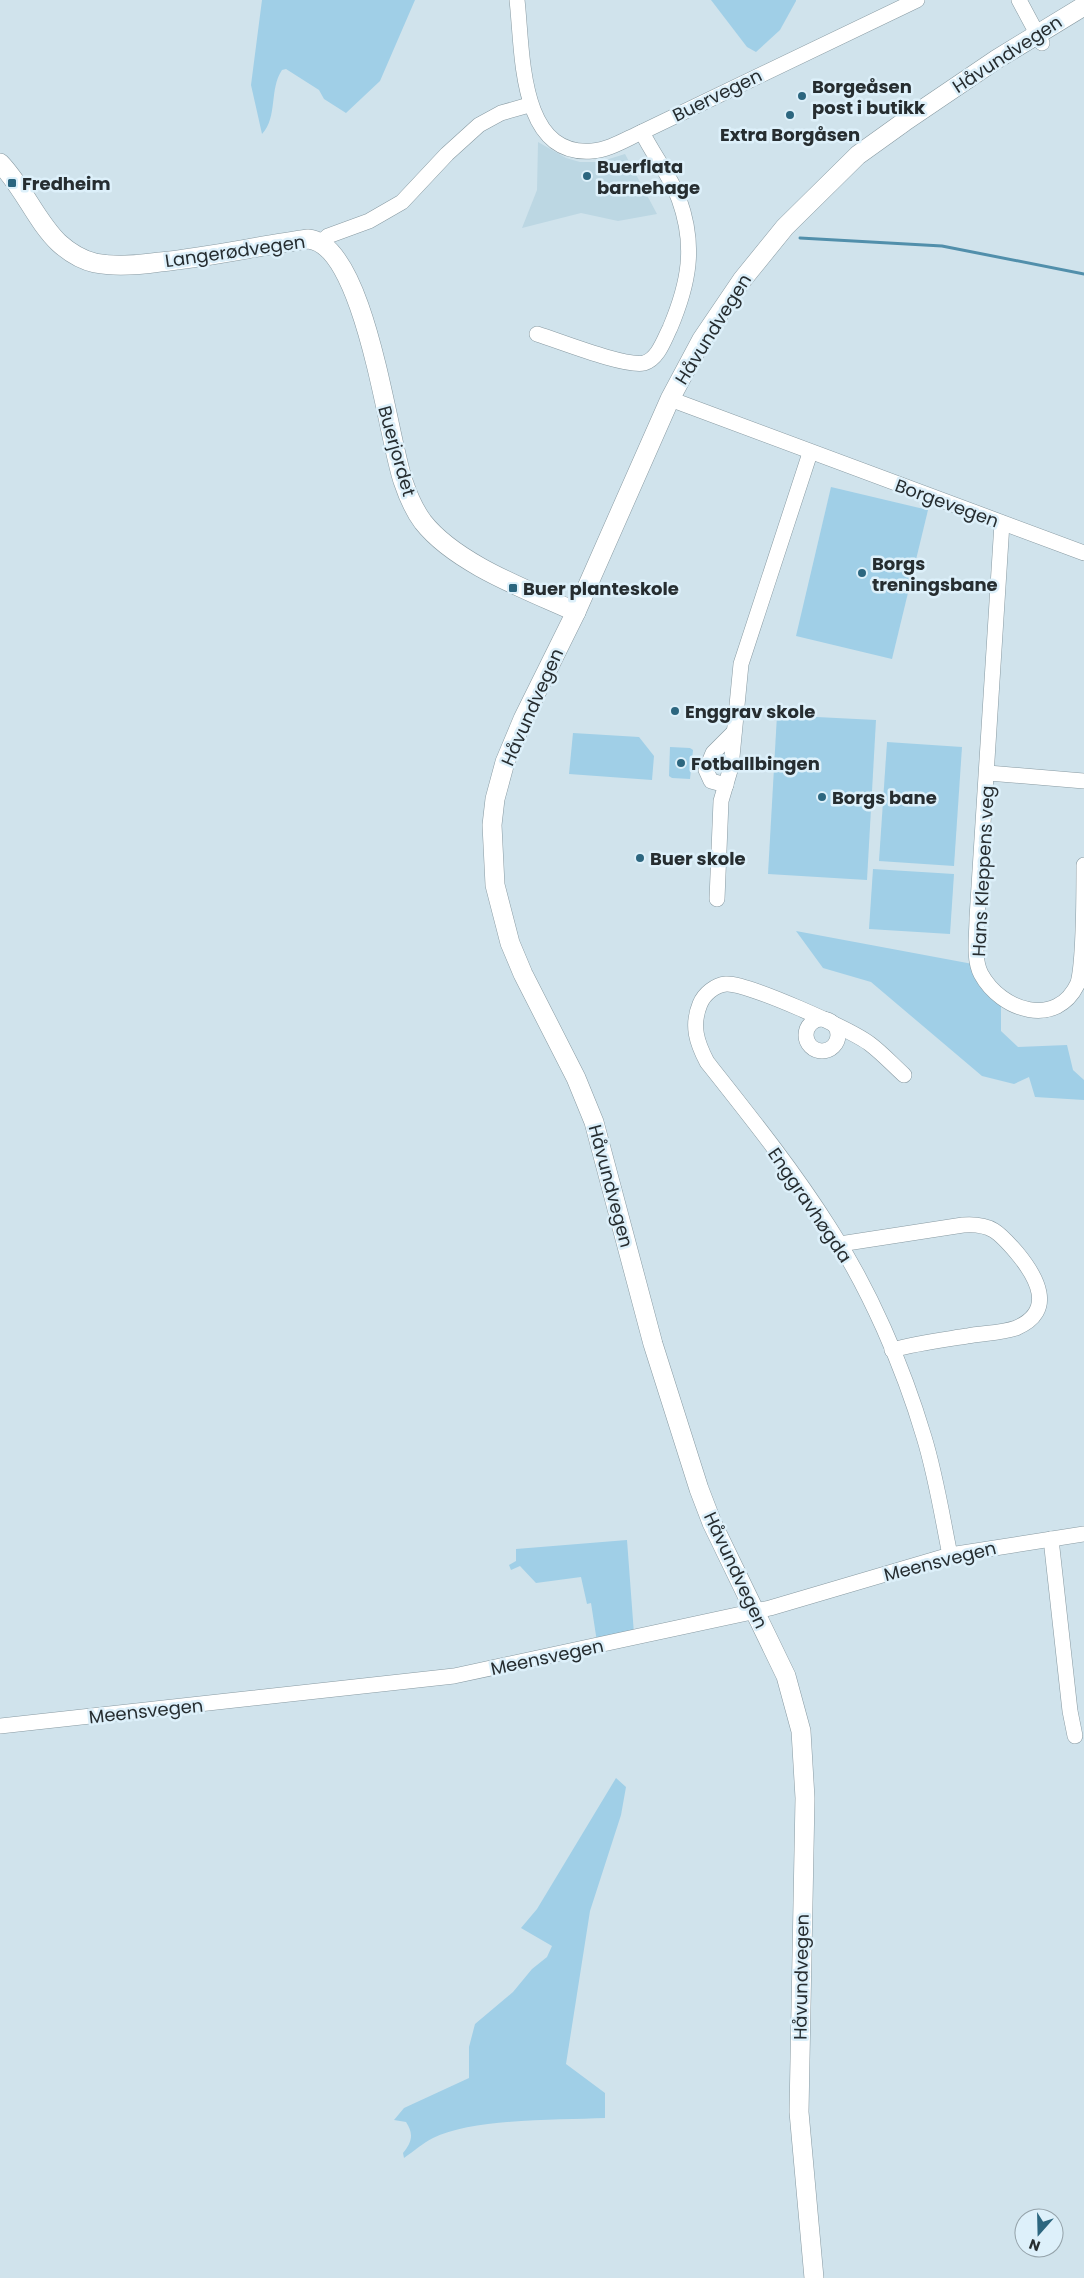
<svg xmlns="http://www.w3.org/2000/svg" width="1084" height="2278" font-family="Poppins,sans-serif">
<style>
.built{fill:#bcd7e3}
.green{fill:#a0cfe7}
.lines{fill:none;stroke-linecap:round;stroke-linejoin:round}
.stream{stroke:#518fab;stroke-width:3}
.minor-casing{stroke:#889aa2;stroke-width:16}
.major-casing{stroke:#889aa2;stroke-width:20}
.minor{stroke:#fff;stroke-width:15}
.major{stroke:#fff;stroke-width:19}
.poi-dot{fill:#2c667f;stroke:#ddf0fa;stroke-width:2}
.labels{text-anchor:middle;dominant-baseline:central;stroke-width:5;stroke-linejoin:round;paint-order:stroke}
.street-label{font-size:18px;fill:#262d30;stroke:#ddf0fa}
.poi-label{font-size:18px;font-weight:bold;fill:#262d30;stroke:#ddf0fa;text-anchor:start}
</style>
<rect width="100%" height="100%" fill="#d0e3ec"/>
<polygon class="built" points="538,142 566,158 580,162 599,162 625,154 657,214 618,221 581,213 522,228 537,190"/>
<g class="green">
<path d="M 262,0 L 415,0 L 380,81 L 346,113 L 324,99 L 319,90 L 286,69 L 282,70 C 269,89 278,117 262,134 L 251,85 Z"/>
<polygon points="711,0 796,0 796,1 780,30 756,52 747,47"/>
<polygon points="831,487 928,510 892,659 796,636"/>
<polygon points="777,715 876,720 867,880 768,874"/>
<polygon points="573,733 639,737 654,756 652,780 569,774"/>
<polygon points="887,742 962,747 954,866 879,861"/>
<polygon points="670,747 690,748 693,750 690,779 672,778 669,776"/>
<polygon points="873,869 954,874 950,934 869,929"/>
<polygon points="796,931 978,965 1001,1005 1001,1031 1018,1047 1067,1045 1073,1070 1084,1080 1084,1100 1035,1097 1029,1077 1014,1084 982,1076 871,982 823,968"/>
<polygon points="627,1540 634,1634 597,1642 591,1603 587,1604 581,1577 536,1583 520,1566 511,1570 509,1565 516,1561 516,1549"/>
<path d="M 616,1778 L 626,1787 L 621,1815 L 590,1911 L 566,2064 L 605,2093 L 605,2118 C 559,2120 472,2118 433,2138 C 423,2143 414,2151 404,2158 L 403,2153 C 412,2142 414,2134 406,2122 L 394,2120 L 404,2108 L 469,2078 L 469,2047 L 475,2024 L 513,1992 L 532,1969 L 547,1957 L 552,1946 L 521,1928 L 537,1909 Z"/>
</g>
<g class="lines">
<polyline class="stream" points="800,238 942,246 1084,274"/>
<defs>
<g id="minor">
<path d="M 517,0 C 523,50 518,157 592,151 C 609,150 626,139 642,132 L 917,0"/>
<polyline points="1019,0 1042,43"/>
<polyline points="321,242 328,236 369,221 402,202 447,154 479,125 501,113 529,105"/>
<path d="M 537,334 C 560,341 624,367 644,363 C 658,359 664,340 670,328 C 689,283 696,246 679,199 C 670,175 653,155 642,132"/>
<polyline points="670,399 1084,553"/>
<path d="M 1002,523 L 977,918 C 977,935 973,959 981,974 C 1001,1011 1057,1029 1078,983 C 1084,961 1084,893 1084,865"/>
<polyline points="988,773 1084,781"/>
<polyline points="726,785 711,781 706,770 713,753 734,732"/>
<polyline points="717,899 721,801 731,767 741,664 810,453"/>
<circle cx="822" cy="1035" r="16"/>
<path d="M 904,1075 C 893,1065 882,1053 870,1044 C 852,1030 746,982 726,984 C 715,985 704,994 700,1004 C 691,1026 697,1043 707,1062 C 749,1115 793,1170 829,1227 C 869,1288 903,1366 924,1437 C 936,1476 942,1516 950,1555"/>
<path d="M 840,1244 L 963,1225 C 991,1223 999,1232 1017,1253 C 1036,1276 1057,1311 1016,1328 C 1002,1333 983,1333 967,1336 C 942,1340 917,1343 892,1350"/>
<polyline points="1051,1539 1070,1711 1075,1736"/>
<polyline points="0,1726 454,1676 770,1608 950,1555 1084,1534"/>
</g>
<g id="major">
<path d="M 0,163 C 24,188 36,221 59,243 C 69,252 82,260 95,263 C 116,267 139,265 160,262 C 210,257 258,246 308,239 C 365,244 387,434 403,481 C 408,496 414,510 423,522 C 456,564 528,590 576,612"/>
<polyline points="814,2278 799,2112 805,1798 801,1731 786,1676 712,1523 699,1489 653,1344 594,1122 576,1078 523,974 510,943 495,885 492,825 495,799 505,762 523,719 576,612 670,399 702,339 742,280 785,227 858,155 904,122 997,59 1084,6"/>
</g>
</defs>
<use href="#minor" class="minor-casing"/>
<use href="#major" class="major-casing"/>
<use href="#minor" class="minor"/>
<use href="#major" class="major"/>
</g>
<g class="poi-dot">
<circle cx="802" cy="96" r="5"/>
<circle cx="790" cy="115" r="5"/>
<circle cx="587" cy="176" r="5"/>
<rect x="7" y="178" width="10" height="10" rx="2.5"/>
<circle cx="862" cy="573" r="5"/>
<rect x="508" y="583" width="10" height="10" rx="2.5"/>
<circle cx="675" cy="711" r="5"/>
<circle cx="681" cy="763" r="5"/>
<circle cx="822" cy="797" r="5"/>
<circle cx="640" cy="858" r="5"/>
</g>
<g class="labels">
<g class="street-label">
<text transform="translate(1007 54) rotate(-33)">Håvundvegen</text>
<text transform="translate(717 95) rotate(-26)">Buervegen</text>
<text transform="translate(235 251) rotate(-8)">Langerødvegen</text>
<text transform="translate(713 329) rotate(-58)">Håvundvegen</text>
<text transform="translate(397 451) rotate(74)">Buerjordet</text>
<text transform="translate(947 503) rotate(20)">Borgevegen</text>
<text transform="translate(532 707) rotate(-66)">Håvundvegen</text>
<text transform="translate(983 871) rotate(-87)">Hans Kleppens veg</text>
<text transform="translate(611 1186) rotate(75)">Håvundvegen</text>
<text transform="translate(810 1205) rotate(56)">Enggravhøgda</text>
<text transform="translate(940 1561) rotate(-14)">Meensvegen</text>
<text transform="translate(736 1570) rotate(65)">Håvundvegen</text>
<text transform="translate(547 1657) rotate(-12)">Meensvegen</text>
<text transform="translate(146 1711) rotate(-6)">Meensvegen</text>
<text transform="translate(801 1977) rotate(-89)">Håvundvegen</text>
</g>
<g class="poi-label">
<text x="812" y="86">Borgeåsen<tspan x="812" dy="21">post i butikk</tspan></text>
<text x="790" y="134" text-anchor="middle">Extra Borgåsen</text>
<text x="597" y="166">Buerflata<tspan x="597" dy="21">barnehage</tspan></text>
<text x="22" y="183">Fredheim</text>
<text x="872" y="563">Borgs<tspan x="872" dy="21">treningsbane</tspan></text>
<text x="523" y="588">Buer planteskole</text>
<text x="685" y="711">Enggrav skole</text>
<text x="691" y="763">Fotballbingen</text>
<text x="832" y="797">Borgs bane</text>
<text x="650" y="858">Buer skole</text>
</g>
</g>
<g transform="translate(1039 2233) rotate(200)"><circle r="24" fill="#ddf0fa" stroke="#94a2a9"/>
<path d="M0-4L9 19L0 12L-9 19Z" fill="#2c667f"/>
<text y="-8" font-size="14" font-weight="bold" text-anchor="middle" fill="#262d30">N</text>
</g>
</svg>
